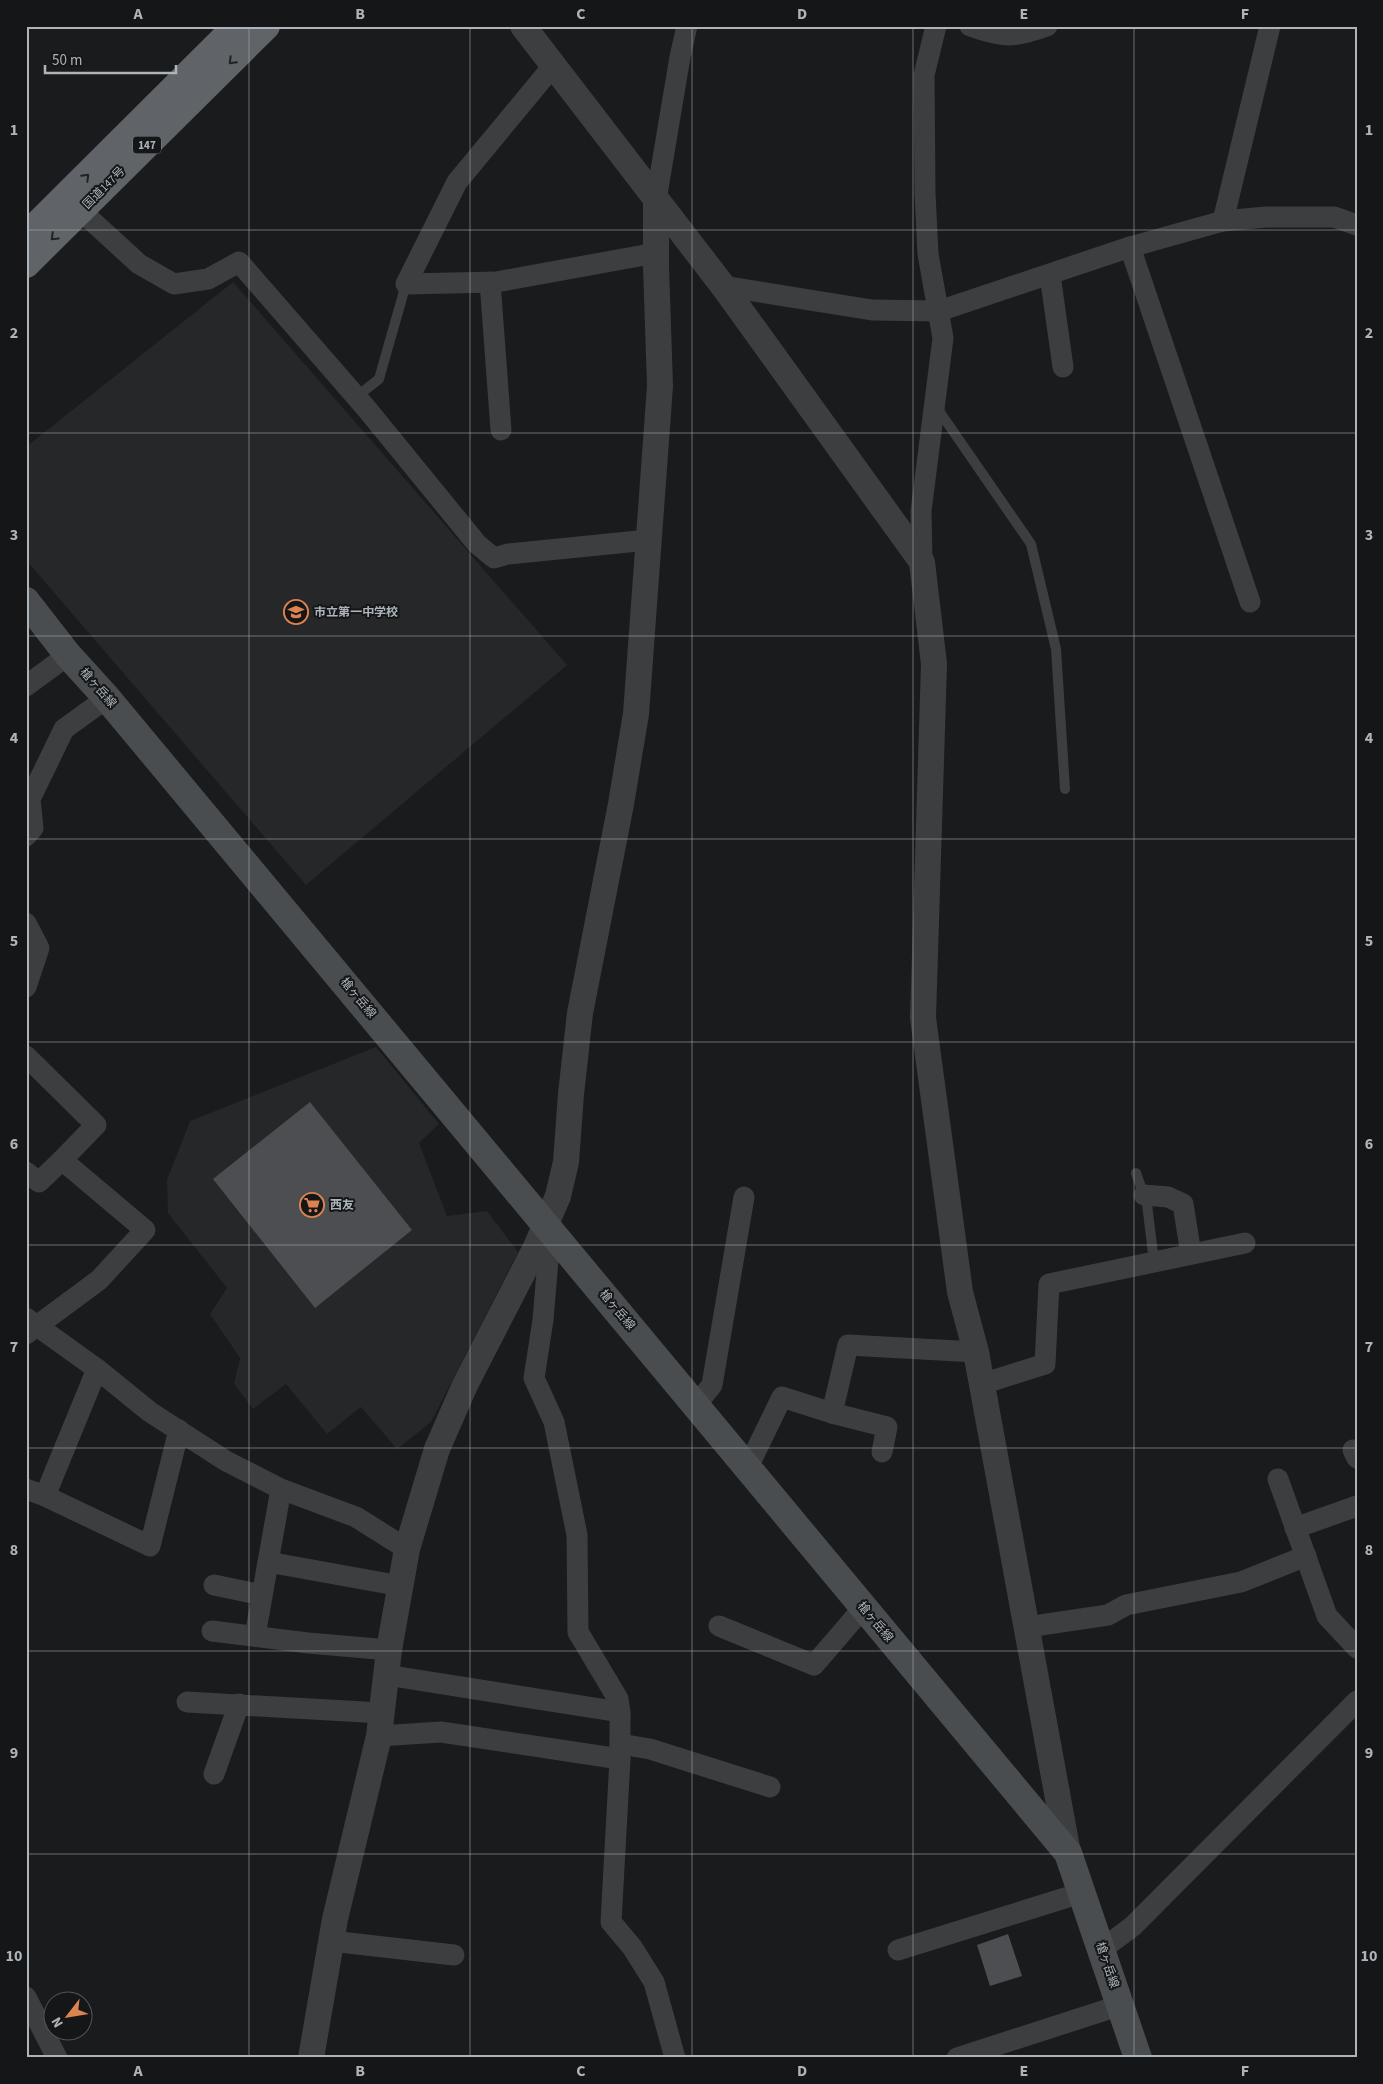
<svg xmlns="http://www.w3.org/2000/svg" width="1383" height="2084" font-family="'Source Sans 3','Noto Sans JP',sans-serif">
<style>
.built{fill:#262729}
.building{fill:#4c4e51}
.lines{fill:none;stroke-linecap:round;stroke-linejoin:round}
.service{stroke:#3c3e40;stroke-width:10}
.minor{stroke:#3c3e40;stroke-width:21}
.tertiary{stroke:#3c3e40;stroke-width:26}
.secondary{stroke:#4a4d50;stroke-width:28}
.trunk{stroke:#606468;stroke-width:28}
.oneway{stroke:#202223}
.grid{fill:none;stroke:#aeb5ba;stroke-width:1;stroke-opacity:0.55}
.labels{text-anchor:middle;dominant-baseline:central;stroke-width:4;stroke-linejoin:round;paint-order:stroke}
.shield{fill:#151617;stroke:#808589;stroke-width:1}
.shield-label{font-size:11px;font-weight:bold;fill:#aeb5ba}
.street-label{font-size:12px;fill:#aeb5ba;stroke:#151617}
.poi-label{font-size:12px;font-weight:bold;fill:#aeb5ba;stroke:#151617;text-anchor:start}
.neatline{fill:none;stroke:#aeb5ba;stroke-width:2}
.grid-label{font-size:16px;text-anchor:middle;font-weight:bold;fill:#aeb5ba}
</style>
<rect width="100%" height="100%" fill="#1a1b1c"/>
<g class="built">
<polygon points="233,282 567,665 306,885 26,560 26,447"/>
<polygon points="376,1047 439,1124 419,1143 447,1216 487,1211 518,1252 431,1422 397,1449 361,1407 327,1434 286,1384 253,1409 234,1384 240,1358 210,1314 227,1288 168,1213 167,1180 190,1121"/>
</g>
<g class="building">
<polygon points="310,1102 412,1230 315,1308 213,1179"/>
<polygon points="1008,1934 1022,1976 990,1986 977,1945"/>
</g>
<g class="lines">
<g class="service">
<polyline points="356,397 379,379 406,284"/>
<polyline points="937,408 1031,544 1056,649 1065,789"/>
<polyline points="1136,1173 1147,1204 1154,1262"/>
</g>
<g class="minor">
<path d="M 970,26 C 1003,38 1014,38 1047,26"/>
<polyline points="553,66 457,182 406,284 496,282 656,253"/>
<polyline points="656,200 680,57 687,26"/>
<polyline points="81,211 139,264 174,284 208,279 239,262 366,408 477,544 494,558 508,554 648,540"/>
<polyline points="1223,221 1270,26"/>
<polyline points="1130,247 1250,602"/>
<polyline points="1050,275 1063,367"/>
<polyline points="490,282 501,430"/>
<polyline points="723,286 872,310 939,311 1130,247 1223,221 1266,217 1334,217 1357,225"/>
<polyline points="922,562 921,511 943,338 928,254 925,193 924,75 936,26"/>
<polyline points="26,686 68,655"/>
<polyline points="26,836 33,828 30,799 64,729 107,698"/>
<polyline points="26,923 39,948 26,987"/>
<polyline points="26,1056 96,1125 62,1160"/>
<polyline points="26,1172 39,1182 62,1160 145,1230 99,1280 26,1334"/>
<polyline points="1144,1195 1168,1197 1183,1204 1191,1254"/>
<polyline points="546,1226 548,1260 543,1320 534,1378 554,1422 577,1535 578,1632 618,1699 620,1712"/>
<polyline points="26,1318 97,1369 150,1412 226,1461 281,1489 356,1517 407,1549"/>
<polyline points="982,1384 1045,1364 1049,1284 1245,1243"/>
<polyline points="696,1405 712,1385 744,1197"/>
<polyline points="832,1413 887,1427 882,1452"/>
<polyline points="1353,1450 1357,1458"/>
<polyline points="748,1467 782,1397 832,1413 848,1345 976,1352"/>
<polyline points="1278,1479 1327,1616 1357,1648"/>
<polyline points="26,1489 45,1496 150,1546 179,1430"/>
<polyline points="45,1496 97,1369"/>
<polyline points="1295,1528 1357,1506"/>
<polyline points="268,1562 401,1586"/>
<polyline points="214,1585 262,1595"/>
<polyline points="719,1626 814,1665 863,1608"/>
<polyline points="1027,1627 1108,1615 1126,1605 1241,1582 1306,1556"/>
<polyline points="212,1631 308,1643 389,1650"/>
<polyline points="255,1636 281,1489"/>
<polyline points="386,1675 620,1712 620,1759"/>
<polyline points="187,1702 382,1713"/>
<polyline points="379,1736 441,1732 620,1759 611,1922 632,1947 654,1982 675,2058"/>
<polyline points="620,1744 650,1749 770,1787"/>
<polyline points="214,1774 239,1704"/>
<polyline points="331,1941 454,1955"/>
<polyline points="898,1950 1081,1893"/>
<polyline points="1101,1950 1133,1926 1357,1701"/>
<polyline points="26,1997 57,2058"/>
<polyline points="957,2058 1121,2005"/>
</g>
<g class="tertiary">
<polyline points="523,26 723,286 922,562 934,664 923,1018 960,1292 976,1352 1068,1853"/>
<polyline points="311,2058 335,1919 379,1736 389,1650 407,1549 437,1449 465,1385 536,1247 558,1196 566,1162 571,1094 580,1013 621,804 636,714 660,386 656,266 656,200"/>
</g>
<polyline class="secondary" points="26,601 68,655 107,698 1068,1853 1138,2058"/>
<g class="trunk">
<polyline points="26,236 237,26"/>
<polyline points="26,264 266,26"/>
</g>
</g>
<defs><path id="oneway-chevron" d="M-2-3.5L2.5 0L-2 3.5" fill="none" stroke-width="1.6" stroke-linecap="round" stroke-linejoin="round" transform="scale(1.25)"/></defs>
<g class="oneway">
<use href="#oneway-chevron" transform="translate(232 61) rotate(135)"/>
<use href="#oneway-chevron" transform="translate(86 177) rotate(-45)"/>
<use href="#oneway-chevron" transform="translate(54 237) rotate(136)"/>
</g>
<path class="grid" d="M 249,26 L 249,2058M 470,26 L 470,2058M 692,26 L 692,2058M 913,26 L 913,2058M 1134,26 L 1134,2058M 26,230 L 1357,230M 26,433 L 1357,433M 26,636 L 1357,636M 26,839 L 1357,839M 26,1042 L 1357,1042M 26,1245 L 1357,1245M 26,1448 L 1357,1448M 26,1651 L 1357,1651M 26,1854 L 1357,1854"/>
<defs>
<symbol id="school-ring" viewBox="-11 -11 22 22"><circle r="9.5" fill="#151617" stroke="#dd8351" stroke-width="1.5"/><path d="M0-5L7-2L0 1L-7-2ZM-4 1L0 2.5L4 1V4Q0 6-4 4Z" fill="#dd8351"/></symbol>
<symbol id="supermarket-ring" viewBox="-11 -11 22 22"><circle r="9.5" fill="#151617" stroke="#dd8351" stroke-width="1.5"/><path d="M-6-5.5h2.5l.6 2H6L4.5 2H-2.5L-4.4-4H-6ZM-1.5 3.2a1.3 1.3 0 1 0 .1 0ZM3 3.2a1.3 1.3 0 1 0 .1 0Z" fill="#dd8351"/></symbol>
</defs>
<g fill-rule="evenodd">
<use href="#school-ring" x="282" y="598" width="28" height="28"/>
<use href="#supermarket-ring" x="298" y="1191" width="28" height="28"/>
</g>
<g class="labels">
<rect class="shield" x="133" y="136.5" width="28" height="17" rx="4"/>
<g class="shield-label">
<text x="147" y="145">147</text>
</g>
<g class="street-label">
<text transform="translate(104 188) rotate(-45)">国道147号</text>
<text transform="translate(98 688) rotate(49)">槍ヶ岳線</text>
<text transform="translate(358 998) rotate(50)">槍ヶ岳線</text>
<text transform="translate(617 1310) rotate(50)">槍ヶ岳線</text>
<text transform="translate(875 1622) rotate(50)">槍ヶ岳線</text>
<text transform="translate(1107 1965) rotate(71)">槍ヶ岳線</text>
</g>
<g class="poi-label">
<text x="314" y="612">市立第一中学校</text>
<text x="330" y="1205">西友</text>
</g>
</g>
<rect width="1383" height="2084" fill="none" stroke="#151617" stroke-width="55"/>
<g transform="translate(68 2016) rotate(239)"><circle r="24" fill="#151617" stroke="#525658"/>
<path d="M0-4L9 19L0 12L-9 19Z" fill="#dd8351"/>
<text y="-8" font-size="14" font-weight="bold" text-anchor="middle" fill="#aeb5ba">N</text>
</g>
<path d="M45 65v8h131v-8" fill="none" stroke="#aeb5ba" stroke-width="2.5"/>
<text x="52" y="65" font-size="15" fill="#aeb5ba" stroke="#151617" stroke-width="4" paint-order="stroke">50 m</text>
<rect x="28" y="28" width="1328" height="2028" class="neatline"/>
<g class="grid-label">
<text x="138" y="19">A</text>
<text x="360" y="19">B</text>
<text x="581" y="19">C</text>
<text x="802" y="19">D</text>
<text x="1024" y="19">E</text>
<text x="1245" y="19">F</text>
<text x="14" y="135">1</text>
<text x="1369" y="135">1</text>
<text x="14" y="338">2</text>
<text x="1369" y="338">2</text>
<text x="14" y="540">3</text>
<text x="1369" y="540">3</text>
<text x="14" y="743">4</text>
<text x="1369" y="743">4</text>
<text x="14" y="946">5</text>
<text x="1369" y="946">5</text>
<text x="14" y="1149">6</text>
<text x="1369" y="1149">6</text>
<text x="14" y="1352">7</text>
<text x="1369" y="1352">7</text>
<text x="14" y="1555">8</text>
<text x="1369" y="1555">8</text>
<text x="14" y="1758">9</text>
<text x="1369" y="1758">9</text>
<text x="14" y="1961">10</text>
<text x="1369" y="1961">10</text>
<text x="138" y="2076">A</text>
<text x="360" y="2076">B</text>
<text x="581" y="2076">C</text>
<text x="802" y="2076">D</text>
<text x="1024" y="2076">E</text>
<text x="1245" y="2076">F</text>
</g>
</svg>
